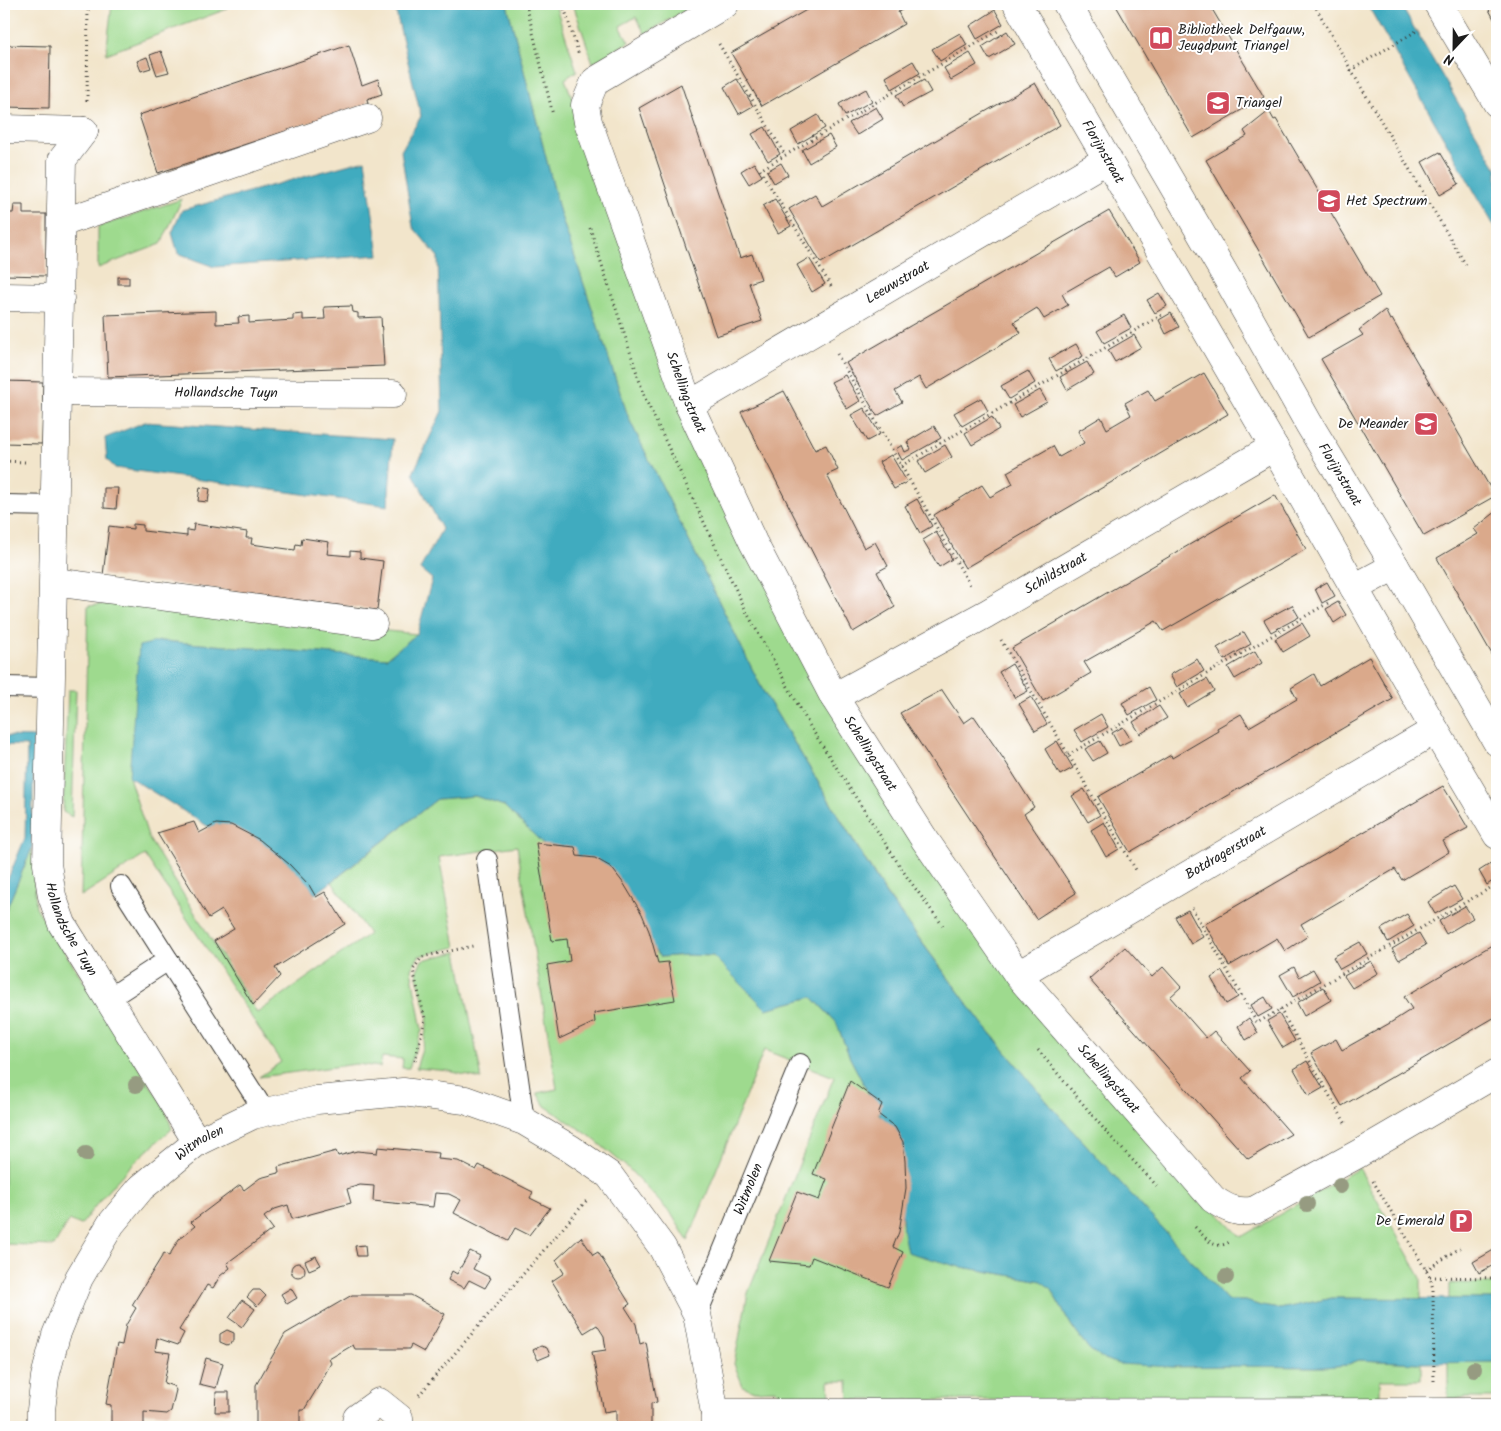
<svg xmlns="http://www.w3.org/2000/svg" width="1501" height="1431" font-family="Kalam,sans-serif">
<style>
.green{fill:#9eda8e;stroke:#5d7b55}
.water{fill:#40abbf;stroke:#2e646e}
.building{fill:#daa98b}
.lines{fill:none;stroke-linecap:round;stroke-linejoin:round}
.service-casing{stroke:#3c3a36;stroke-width:22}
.minor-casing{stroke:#3c3a36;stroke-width:29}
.path{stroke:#3c3a36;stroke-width:3;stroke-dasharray:1 4;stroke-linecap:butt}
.service{stroke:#fff;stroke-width:20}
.minor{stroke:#fff;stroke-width:28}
.tree{fill:#969b81}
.labels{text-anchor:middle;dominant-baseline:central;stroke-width:4;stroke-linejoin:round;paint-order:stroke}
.poi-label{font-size:14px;fill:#1c1c1c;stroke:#fff;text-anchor:start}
.street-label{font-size:14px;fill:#1c1c1c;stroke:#fff}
</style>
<rect width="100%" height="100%" fill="#fff"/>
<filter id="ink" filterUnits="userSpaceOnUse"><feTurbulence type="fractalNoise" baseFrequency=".02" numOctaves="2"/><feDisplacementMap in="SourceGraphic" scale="10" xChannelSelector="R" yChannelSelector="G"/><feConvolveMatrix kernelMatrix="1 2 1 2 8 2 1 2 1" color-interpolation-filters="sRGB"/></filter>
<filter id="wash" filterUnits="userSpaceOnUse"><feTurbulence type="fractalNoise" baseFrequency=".0096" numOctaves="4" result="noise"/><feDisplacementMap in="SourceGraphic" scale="20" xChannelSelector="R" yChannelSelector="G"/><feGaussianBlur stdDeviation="1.12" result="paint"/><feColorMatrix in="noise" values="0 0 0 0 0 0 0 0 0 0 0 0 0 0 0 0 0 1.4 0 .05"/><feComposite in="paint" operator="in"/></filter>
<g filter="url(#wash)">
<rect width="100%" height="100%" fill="#f2e5cb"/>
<g class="green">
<polygon points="112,4 219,4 227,9 106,54"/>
<polygon points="507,4 555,4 577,71 565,79 579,116 805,667 1185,1179 1241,1237 1359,1168 1421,1278 1421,1299 1332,1298 1280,1309 1261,1306 1246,1301 1228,1301 1050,1105 981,1022 885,892 763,691 629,419 560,213"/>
<polygon points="573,4 696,4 645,34 636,17 620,26 629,42 593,63"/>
<polygon points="182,199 161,244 98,268 98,227"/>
<polygon points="115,603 417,634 387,658 160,641 129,777 149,839 257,1013 369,934 332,882 437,799 475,796 504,806 661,957 686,955 713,956 766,1009 812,997 836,1022 850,1058 897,1148 903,1232 956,1266 1042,1281 1051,1290 1073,1328 1089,1349 1172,1367 1224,1366 1324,1367 1346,1365 1359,1360 1421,1363 1421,1380 1380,1380 1380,1400 849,1400 848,1381 829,1381 830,1400 779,1400 777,1390 754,1391 743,1386 734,1364 748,1293 834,1077 764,1050 688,1241 672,1215 629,1169 590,1136 545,1106 537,1093 557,1089 517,846 439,857 456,947 419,956 411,969 422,1030 409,1068 402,1068 403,1059 382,1057 380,1067 356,1064 259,1077 281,1062 145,855 81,896 88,606"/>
<polygon points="68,690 76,690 72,817 63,812"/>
<path d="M 32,848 L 36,907 L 165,1108 L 172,1129 C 135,1160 109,1186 81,1225 L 69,1220 L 54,1246 L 4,1244 L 4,915 Z"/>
<polygon points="457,952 481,1074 481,1079 449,1071 416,1068 424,1043 428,1017 416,972 422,960"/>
<polygon points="1461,1283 1497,1284 1497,1299 1449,1299 1449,1284"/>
<rect x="1448" y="1362" width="49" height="36"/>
</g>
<g class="water">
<polygon points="394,4 507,4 560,213 629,419 763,691 885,893 981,1022 1050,1105 1228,1301 1246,1301 1261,1306 1280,1309 1332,1298 1497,1299 1497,1362 1421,1363 1359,1360 1346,1365 1324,1367 1224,1366 1172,1367 1118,1364 1101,1358 1089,1349 1073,1328 1051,1290 1042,1281 956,1266 907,1252 903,1232 897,1148 850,1058 836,1022 812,997 766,1009 713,956 686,955 661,957 504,806 475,796 437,799 316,894 129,777 139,646 160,641 387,658 417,634 432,579 420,569 442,529 413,473 442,411 438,257 413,227 401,151 421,116"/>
<polygon points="1367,4 1400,4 1497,169 1497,231"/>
<polygon points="365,160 379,255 214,267 178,253 172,233 182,210"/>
<polygon points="145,422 393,439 388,506 115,468 107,460 105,438"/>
<polygon points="4,736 34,737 32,848 4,915 4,888 25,838 27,746 4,745"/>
</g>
<g id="blocks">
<g class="building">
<polygon points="817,4 913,4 898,12 904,24 762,106 731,53"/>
<polygon points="1115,4 1209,4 1264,97 1193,138"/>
<polygon points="1486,4 1497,4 1497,24 1494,19"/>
<polygon points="995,10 1003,24 977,39 970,26"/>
<polygon points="1007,31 1015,44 989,59 982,47"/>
<polygon points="960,33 967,45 940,61 932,49"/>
<polygon points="4,45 50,46 49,108 4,107"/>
<polygon points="349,45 362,85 378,79 382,94 367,99 368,104 158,173 139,115"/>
<polygon points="161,51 169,72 157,75 150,55"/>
<polygon points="970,53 977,65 951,80 944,68"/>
<polygon points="147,57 151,68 141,71 137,61"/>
<polygon points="913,61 920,73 892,89 886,77"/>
<polygon points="737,79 753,106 739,114 724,87"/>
<polygon points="924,80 931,92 903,107 896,95"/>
<polygon points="1035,83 1060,125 821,263 789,209 815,194 822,206"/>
<polygon points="681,84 740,258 752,254 761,279 749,283 762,321 716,336 639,108"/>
<polygon points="866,89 872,101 845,116 839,104"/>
<polygon points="876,107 883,119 857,135 849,123"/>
<polygon points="1269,111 1274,120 1276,119 1380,296 1309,337 1206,160 1247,136 1244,131"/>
<polygon points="818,115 825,128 798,144 791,131"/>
<polygon points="765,127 780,154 768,161 752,134"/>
<polygon points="829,135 836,147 809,163 802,150"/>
<polygon points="1440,152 1459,184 1440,195 1422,162"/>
<polygon points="754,163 762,176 749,184 741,171"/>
<polygon points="781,163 788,175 774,183 767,171"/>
<polygon points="775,199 791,226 778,233 763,206"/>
<polygon points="14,205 23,205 23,214 46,214 46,276 4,275 4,213 13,213"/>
<polygon points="1109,211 1140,262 1115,277 1109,267 1062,294 1068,305 1044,319 1037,308 1014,322 1021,333 926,389 919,377 895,391 902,402 877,416 846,363"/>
<polygon points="809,258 825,284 812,292 797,265"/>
<rect x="118" y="277" width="11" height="7"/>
<polygon points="1159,293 1167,306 1155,313 1147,300"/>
<polygon points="352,306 353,312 358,313 358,318 381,317 384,366 108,377 105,315 216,311 216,324 239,323 238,317 249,316 249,323 293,320 293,315 303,314 303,320 325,319 324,307"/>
<polygon points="1385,310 1390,320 1392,319 1495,496 1424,536 1321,359 1363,335 1359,330"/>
<polygon points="1171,313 1179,327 1166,334 1159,320"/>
<polygon points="1124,315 1131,328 1104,343 1097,331"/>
<polygon points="1134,335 1141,347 1115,362 1108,350"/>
<polygon points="1076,344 1083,356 1056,371 1049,359"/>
<polygon points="1087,362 1094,374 1067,390 1060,377"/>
<polygon points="1028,371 1035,383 1009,399 1001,386"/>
<polygon points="1204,373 1228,414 965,568 934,515 982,485 990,497 1013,484 1007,472 1053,446 1059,457 1061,456 1084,443 1078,431 1101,417 1107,429 1131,415 1125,403 1148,390 1155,401"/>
<polygon points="845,375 860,401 847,409 831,382"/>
<polygon points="4,381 43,382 42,444 4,443"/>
<polygon points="1040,390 1047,402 1020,417 1013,405"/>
<polygon points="784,391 815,450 826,445 838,470 827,475 864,548 875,542 888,566 877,572 895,607 853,632 741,412"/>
<polygon points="981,398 988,411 962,426 954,413"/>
<polygon points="864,408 880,434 867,441 851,415"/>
<polygon points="992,417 999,429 972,445 965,433"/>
<polygon points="934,426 941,438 902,460 896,449 902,445 905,452 911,449 907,442"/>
<polygon points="945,445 952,457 925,473 918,461"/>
<polygon points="891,455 907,482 894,489 879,462"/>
<polygon points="200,487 210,489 208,502 198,501"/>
<polygon points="104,488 118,488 116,509 104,508"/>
<polygon points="1275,495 1306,549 1163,631 1156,621 1109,648 1084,662 1091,673 1043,701 1012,648"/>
<polygon points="917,499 932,526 920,533 905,506"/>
<polygon points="1497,511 1497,663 1437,558 1478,534 1474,529"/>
<polygon points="133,524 143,525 143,531 187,536 187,530 193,531 194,524 247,532 246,538 252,538 251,544 295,550 296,544 301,545 302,538 329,542 327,554 350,556 350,551 360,552 360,558 383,561 377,610 103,575 109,526 133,529"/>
<polygon points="936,532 952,559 939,567 923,540"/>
<polygon points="1327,582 1335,596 1322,603 1315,589"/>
<polygon points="1338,602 1346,615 1334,623 1326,609"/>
<polygon points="1292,605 1299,617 1271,632 1264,620"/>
<polygon points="1302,623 1310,636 1283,652 1275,639"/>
<polygon points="1244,632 1251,644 1224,660 1217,648"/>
<polygon points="1255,651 1262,663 1235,679 1228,667"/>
<polygon points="1369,657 1393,699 1130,852 1098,797 1171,755 1172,758 1218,731 1217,728 1241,714 1249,727 1297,699 1291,688 1314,674 1320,686"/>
<polygon points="1197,659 1204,671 1177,687 1170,675"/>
<polygon points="1012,664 1028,691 1015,698 999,672"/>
<polygon points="1207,679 1214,691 1187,707 1180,694"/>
<polygon points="1149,687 1156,700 1129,715 1122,703"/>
<polygon points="942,690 964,723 974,716 1005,761 1034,807 1024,814 1076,893 1036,919 900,713"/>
<polygon points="1031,697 1047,724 1035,731 1019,704"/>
<polygon points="1159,706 1167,718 1140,734 1133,722"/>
<polygon points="1101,714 1108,727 1082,742 1074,730"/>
<polygon points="1123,727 1131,740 1119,746 1112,733"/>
<polygon points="1057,741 1073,768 1060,775 1045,749"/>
<polygon points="1100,741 1107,753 1093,761 1085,749"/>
<polygon points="1443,786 1468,828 1443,841 1449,852 1402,880 1395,869 1301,924 1308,936 1285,951 1277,938 1229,966 1205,924"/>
<polygon points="1084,789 1100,815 1088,822 1072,796"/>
<polygon points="194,822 199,833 216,824 231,825 260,840 289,864 309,885 316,897 325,892 345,924 275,968 280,976 253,1005 214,941 234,929 222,910 209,918 157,833"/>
<polygon points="1104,822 1119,849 1106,857 1091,830"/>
<polygon points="536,843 575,847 577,856 595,858 611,867 624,884 642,914 649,931 658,963 668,962 675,1000 594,1013 595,1022 559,1039 547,965 570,961 567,939 552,941"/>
<polygon points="1490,864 1497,878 1487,885 1479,871"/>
<polygon points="1454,886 1462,899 1435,914 1428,902"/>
<polygon points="1465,906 1473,918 1446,934 1439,921"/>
<polygon points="1188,910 1203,937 1191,944 1175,917"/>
<polygon points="1407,914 1414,926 1388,942 1381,929"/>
<polygon points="1419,933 1426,945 1399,960 1392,949"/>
<polygon points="1360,942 1367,954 1340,969 1333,957"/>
<polygon points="1497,942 1497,1016 1342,1106 1311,1053 1336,1039 1342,1050 1390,1023 1412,1009 1404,997"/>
<polygon points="1125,947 1152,977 1163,967 1181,987 1170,997 1206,1038 1214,1031 1250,1071 1242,1078 1291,1134 1248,1159 1089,979"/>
<polygon points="1371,961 1378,973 1352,988 1344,976"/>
<polygon points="1294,967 1299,977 1313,969 1320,981 1293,997 1280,975"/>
<polygon points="1222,971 1238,997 1226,1004 1211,978"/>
<polygon points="1323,987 1331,1000 1304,1016 1297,1003"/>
<polygon points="1265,997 1272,1009 1258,1017 1251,1005"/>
<polygon points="1279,1014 1295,1041 1283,1048 1267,1021"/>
<polygon points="1249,1018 1258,1033 1246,1040 1238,1026"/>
<polygon points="1307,1061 1323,1088 1309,1096 1294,1069"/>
<polygon points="850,1081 882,1104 878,1114 895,1127 903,1142 905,1161 906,1188 899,1232 893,1247 903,1252 888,1287 812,1257 809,1265 769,1261 797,1192 819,1200 827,1179 813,1174"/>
<polygon points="378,1147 439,1153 438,1159 458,1161 476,1170 479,1165 533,1192 530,1198 550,1208 529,1235 515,1228 508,1241 454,1213 461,1200 449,1194 435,1193 433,1207 373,1201 374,1186 360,1185 347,1189 351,1203 292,1219 288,1205 275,1209 264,1217 273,1229 227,1263 230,1268 220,1276 213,1288 207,1285 179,1330 184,1333 178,1345 157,1338 155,1351 170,1353 164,1383 173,1386 176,1390 171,1411 167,1414 144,1412 144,1427 111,1427 111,1405 106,1404 117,1344 122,1345 126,1325 136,1308 132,1305 164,1253 169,1256 179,1239 195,1226 191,1222 240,1185 244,1190 260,1178 279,1173 278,1167 336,1151 338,1156 357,1151 377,1153"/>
<polygon points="581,1237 593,1255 598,1252 630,1304 625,1307 636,1324 640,1344 646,1342 657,1402 651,1403 651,1427 590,1427 590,1423 616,1423 616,1410 604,1412 592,1352 606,1350 604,1336 597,1325 584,1333 552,1281 564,1273 556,1260"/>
<polygon points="365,1245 366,1256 357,1256 355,1246"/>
<polygon points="1497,1248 1497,1263 1479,1273 1473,1262"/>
<polygon points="470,1251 480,1256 473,1269 491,1278 485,1288 469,1280 464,1288 448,1280 452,1271 457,1274"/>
<polygon points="316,1256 321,1265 309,1270 305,1261"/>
<circle cx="298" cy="1270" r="7"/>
<polygon points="291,1288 297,1298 287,1304 281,1294"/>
<polygon points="253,1290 260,1290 266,1296 257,1306 247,1297"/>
<polygon points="352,1295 411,1295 445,1314 424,1352 411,1345 409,1349 355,1349 353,1345 329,1359 331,1363 318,1387 304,1410 300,1410 300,1424 256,1424 256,1385 285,1334"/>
<polygon points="242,1300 255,1309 242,1327 229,1318"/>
<polygon points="227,1330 234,1333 234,1341 227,1345 220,1342 220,1334"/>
<polygon points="541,1346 547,1348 550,1355 538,1360 533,1350"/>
<polygon points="206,1358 223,1363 216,1388 199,1384"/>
<polygon points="216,1392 229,1392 229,1412 215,1412"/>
</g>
</g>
</g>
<g filter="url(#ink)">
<use href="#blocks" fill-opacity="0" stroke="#3c3a36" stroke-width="1"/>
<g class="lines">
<defs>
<g id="service">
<polyline points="4,505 56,506"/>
<polyline points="4,687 51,688"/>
<polyline points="487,860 524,1121"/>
<polyline points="121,886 265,1112"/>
<polyline points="108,999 168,960"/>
<path id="s1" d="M 697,1314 L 800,1064"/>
</g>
<g id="minor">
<path id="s2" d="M 725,4 L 595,81 L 585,105 L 588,122 L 689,405 L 753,542 L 834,697 L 923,837 L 1018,975 L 1213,1199 C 1227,1209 1239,1214 1255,1210 L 1358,1154 L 1497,1073"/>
<path id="s3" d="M 1017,4 L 1274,447 L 1435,730 L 1497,835"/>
<path id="s4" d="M 1067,4 L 1227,278 L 1309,424 L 1395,566 L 1497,742"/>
<polyline points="1438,4 1497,103"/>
<polyline points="4,129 84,131"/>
<path id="s5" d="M 84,131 L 62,160 L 47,864 L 52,896 L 62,924 L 197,1142"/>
<polyline points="61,223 367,118"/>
<polyline points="4,297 60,298"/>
<path id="s6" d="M 58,392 L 393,394"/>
<path id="s7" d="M 689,405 L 1108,159"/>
<polyline points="54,582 373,624"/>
<polyline points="1354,588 1395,566"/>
<path id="s8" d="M 834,697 L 986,614 L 1274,447"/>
<path id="s9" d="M 1018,975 L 1435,730"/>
<polyline points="715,1413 1497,1412"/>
<path id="s10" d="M 41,1427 L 41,1410 L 45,1377 L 56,1335 L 79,1278 L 111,1224 L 141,1188 L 197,1142 L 253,1115 L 317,1100 L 403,1092 L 465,1100 L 524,1121 L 571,1149 L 609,1175 L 662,1247 L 697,1314 L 715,1413 L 715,1427"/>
<polyline points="355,1427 357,1418 379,1402 399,1418 400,1427"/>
</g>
</defs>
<use href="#service" class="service-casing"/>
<use href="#minor" class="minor-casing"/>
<g class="path">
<polyline points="526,4 553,115"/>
<polyline points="563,4 579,55"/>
<polyline points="1314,4 1351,70 1418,30"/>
<polyline points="719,44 785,155"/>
<polyline points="1351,70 1467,267"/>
<polyline points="87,101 88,4"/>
<polyline points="590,228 645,398 747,613 811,728 907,877 943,926"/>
<polyline points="831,286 760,170 998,31"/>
<polyline points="837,354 971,587"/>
<polyline points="4,461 26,462"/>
<polyline points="901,466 1162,315"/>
<polyline points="1001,640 1136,870"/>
<polyline points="1068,755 1328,603"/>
<polyline points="1192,908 1257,1023 1497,884"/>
<polyline points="1280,1009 1347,1126"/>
<polyline points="1038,1050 1108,1134 1157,1186"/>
<polyline points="415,1061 425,1019 413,970 422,957 473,946"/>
<polyline points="1373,1181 1430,1277 1433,1289 1434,1381"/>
<path d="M 1195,1227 C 1207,1239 1214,1252 1231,1241"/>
<polyline points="1426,1270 1460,1248"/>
<polyline points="1430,1277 1497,1278"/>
<polyline points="419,1395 588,1199"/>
</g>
<use href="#service" class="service"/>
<use href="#minor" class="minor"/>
</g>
<g class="tree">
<circle cx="136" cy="1085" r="8"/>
<circle cx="86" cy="1154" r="8"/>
<circle cx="1340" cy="1186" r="8"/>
<circle cx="1307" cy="1204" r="8"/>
<circle cx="1226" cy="1277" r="8"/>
<circle cx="1474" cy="1369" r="8"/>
</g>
</g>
<defs>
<symbol id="library-square" viewBox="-11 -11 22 22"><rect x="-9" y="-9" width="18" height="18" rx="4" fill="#d1495b" stroke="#fff"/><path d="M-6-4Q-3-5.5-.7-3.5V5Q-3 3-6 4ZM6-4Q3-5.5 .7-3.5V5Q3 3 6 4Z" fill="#fff"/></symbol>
<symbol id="school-square" viewBox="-11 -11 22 22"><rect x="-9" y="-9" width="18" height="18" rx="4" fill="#d1495b" stroke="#fff"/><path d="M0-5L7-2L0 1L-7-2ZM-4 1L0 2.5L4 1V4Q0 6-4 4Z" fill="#fff"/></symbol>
<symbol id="parking-square" viewBox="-11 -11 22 22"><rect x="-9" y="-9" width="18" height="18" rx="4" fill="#d1495b" stroke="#fff"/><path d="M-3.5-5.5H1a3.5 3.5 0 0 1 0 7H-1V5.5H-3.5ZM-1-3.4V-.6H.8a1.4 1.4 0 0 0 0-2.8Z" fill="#fff"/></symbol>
</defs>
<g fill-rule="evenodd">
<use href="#library-square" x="1147" y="24" width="28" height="28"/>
<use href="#school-square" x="1204" y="89" width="28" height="28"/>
<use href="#school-square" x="1315" y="187" width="28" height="28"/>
<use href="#school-square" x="1412" y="410" width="28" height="28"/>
<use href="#parking-square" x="1447" y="1207" width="28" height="28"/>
</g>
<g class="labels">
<g class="poi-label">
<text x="1178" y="30">Bibliotheek Delfgauw,<tspan x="1178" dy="16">Jeugdpunt Triangel</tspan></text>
<text x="1236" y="103">Triangel</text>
<text x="1346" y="201">Het Spectrum</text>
<text x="1408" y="424" text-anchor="end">De Meander</text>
<text x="1444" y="1221" text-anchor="end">De Emerald</text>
</g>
<g class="street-label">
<text stroke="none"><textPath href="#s3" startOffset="171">Florijnstraat</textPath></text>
<text stroke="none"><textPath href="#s7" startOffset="242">Leeuwstraat</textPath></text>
<text stroke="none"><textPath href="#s6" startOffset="168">Hollandsche Tuyn</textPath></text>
<text stroke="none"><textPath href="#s2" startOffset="482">Schellingstraat</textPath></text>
<text stroke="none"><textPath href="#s4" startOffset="544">Florijnstraat</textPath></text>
<text stroke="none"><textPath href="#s8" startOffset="254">Schildstraat</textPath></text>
<text stroke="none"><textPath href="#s2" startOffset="888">Schellingstraat</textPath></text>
<text stroke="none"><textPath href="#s9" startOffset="241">Botdragerstraat</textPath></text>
<text stroke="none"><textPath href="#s5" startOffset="811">Hollandsche Tuyn</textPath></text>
<text stroke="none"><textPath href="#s2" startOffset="1292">Schellingstraat</textPath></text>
<text stroke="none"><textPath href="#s10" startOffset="339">Witmolen</textPath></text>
<text stroke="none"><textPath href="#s1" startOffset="135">Witmolen</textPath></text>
</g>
</g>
<rect width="1501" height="1431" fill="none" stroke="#fff" stroke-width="20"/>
<g transform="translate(1454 48) rotate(202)" stroke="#ffffff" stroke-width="4" paint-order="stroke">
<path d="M0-4L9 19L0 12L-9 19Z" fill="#1c1c1c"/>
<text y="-8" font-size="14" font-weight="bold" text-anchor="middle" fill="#1c1c1c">N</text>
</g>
</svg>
